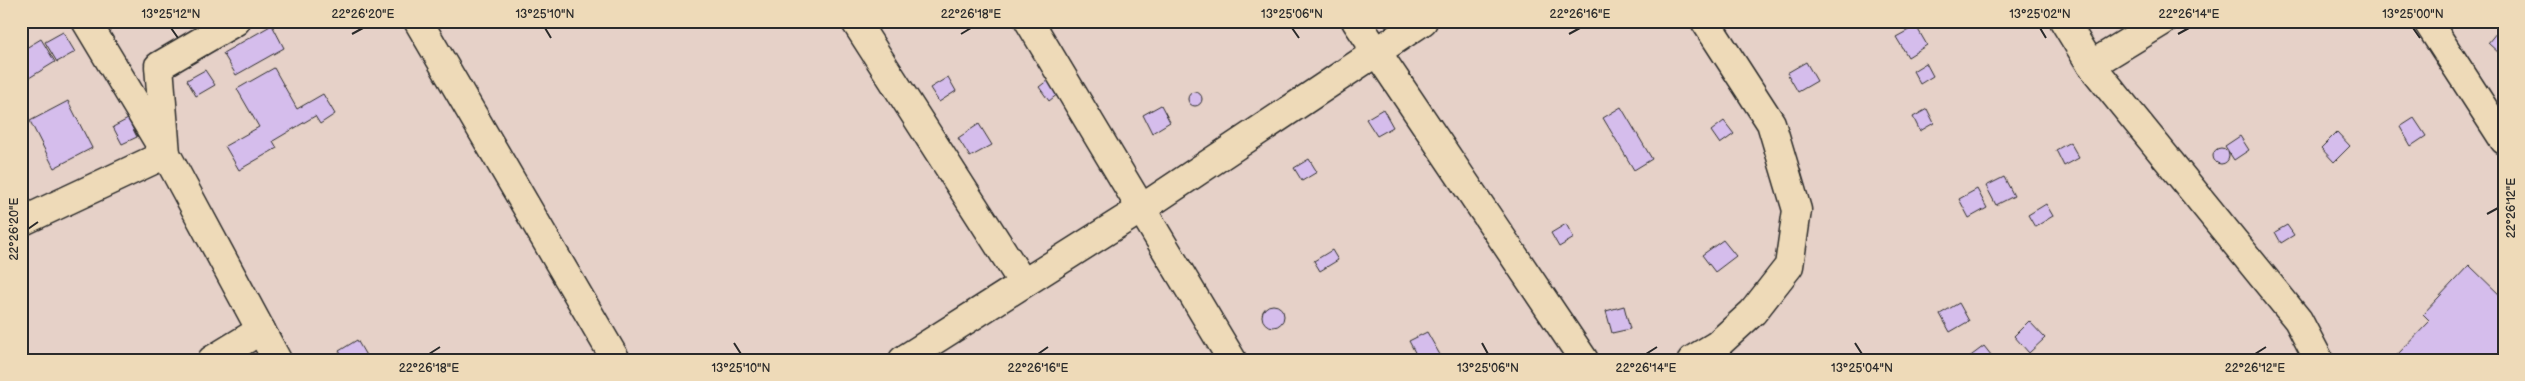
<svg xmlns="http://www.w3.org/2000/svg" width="2525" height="381" font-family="'Balsamiq Sans',sans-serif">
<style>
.building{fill:#d5bdec;stroke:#2b2b2b}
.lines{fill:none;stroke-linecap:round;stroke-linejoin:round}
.minor-casing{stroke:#2b2b2b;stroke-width:31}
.minor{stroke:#eedab8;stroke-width:28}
.ticks{fill:none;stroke:#2b2b2b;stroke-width:2}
.neatline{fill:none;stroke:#2b2b2b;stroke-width:2}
.ticks-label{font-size:12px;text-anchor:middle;fill:#2b2b2b}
</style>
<rect width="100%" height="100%" fill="#e6d1c8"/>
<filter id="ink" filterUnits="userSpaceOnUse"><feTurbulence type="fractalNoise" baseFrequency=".02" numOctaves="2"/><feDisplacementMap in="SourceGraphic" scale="10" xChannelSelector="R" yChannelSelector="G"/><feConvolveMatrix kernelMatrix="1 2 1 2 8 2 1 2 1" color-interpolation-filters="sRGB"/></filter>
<g filter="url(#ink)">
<g class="building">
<polygon points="272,25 284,48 236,75 223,53"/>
<polygon points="1916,26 1927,45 1908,57 1896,37"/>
<polygon points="2501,27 2504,29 2504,50 2500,54 2488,43"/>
<polygon points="63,32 75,52 57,62 45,42"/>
<polygon points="41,39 55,62 29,78 21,65 21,51"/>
<polygon points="1806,62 1817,81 1798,92 1787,73"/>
<polygon points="1926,63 1933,76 1920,84 1913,71"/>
<polygon points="274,68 297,109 323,94 335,114 320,124 315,116 273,141 277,148 239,170 225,146 259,127 237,89"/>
<polygon points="205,70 215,85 196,96 187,80"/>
<polygon points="1053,76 1063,90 1049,101 1039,87"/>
<polygon points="948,77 956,91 939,102 930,88"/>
<circle cx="1195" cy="99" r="7"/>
<polygon points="68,101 92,148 54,168 30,121"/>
<polygon points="1161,105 1170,122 1152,133 1143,115"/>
<polygon points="1621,107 1652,159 1634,170 1603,118"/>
<polygon points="1383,109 1393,127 1377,136 1366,119"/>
<polygon points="1927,109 1934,123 1920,131 1913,117"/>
<polygon points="2414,118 2426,136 2411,146 2400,127"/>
<polygon points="128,119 137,137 122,144 113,127"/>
<polygon points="1724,121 1734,134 1720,144 1711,131"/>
<polygon points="979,124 992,145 970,157 958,138"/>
<polygon points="2337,132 2350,146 2334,162 2321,148"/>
<polygon points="2240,136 2249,150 2234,160 2225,146"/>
<polygon points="2070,142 2079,158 2064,166 2056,150"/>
<circle cx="2221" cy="156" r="8"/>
<polygon points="1309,159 1317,172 1302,181 1294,168"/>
<polygon points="2004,177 2014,196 1996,205 1986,186"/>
<polygon points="1977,189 1987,208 1969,218 1959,199"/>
<polygon points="2046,204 2053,216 2035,227 2028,215"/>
<polygon points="1566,224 1574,238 1559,247 1551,233"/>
<polygon points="2287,225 2294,235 2281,243 2275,232"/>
<polygon points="1723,240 1736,256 1715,272 1702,255"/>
<polygon points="1332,250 1338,260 1320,271 1314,261"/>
<polygon points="2469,265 2504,299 2504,360 2402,360 2397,355 2430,321 2423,314"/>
<polygon points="1959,303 1969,321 1950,332 1940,314"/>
<circle cx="1273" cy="316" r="11"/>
<polygon points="1624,306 1630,329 1612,333 1606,311"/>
<polygon points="2029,321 2045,338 2029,353 2014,336"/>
<polygon points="1427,332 1443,360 1419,360 1409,341"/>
<polygon points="357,340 368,359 345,360 339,351"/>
<polygon points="1984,346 1995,360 1968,358"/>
</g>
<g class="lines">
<defs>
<g id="minor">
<polyline points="86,21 166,154 277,360"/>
<polyline points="418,21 616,360"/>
<polyline points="855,21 1023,283"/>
<polyline points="1029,21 1232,360"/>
<polyline points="1356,21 1584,360"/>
<polyline points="2064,21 2091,65 2298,320 2319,360"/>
<polyline points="2427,21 2504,140"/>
<polyline points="2091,65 2163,21"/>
<polyline points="21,222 166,154 159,66 236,21"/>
<polyline points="212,360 261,330"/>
<polyline points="903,360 1141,209 1423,21"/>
<polyline points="1692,360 1717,345 1753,312 1789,266 1797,210 1771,123 1705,21"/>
</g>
</defs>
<use href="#minor" class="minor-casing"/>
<use href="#minor" class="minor"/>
</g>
</g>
<path class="ticks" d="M 171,28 L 178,38M 545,28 L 551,38M 1292,28 L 1299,38M 2040,28 L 2046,38M 2413,28 L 2420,38M 352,34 L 363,28M 961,34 L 971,28M 1569,34 L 1580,28M 2178,34 L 2189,28M 2487,214 L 2498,208M 28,229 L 38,222M 734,343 L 741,354M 1482,343 L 1488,354M 1855,343 L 1862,354M 429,354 L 440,347M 1038,354 L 1048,347M 1646,354 L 1657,347M 2255,354 L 2266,347"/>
<rect width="2525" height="381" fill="none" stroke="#eedab8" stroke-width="55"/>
<rect x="28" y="28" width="2470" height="326" class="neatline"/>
<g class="ticks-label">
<text x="171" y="18">13°25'12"N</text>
<text x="363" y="18">22°26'20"E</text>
<text x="545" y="18">13°25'10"N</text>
<text x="971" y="18">22°26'18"E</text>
<text x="1292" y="18">13°25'06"N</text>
<text x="1580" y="18">22°26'16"E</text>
<text x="2040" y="18">13°25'02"N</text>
<text x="2189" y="18">22°26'14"E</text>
<text x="2413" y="18">13°25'00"N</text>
<text transform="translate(2511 208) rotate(-90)" y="4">22°26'12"E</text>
<text transform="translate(14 229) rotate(-90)" y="4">22°26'20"E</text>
<text x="429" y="372">22°26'18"E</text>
<text x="741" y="372">13°25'10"N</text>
<text x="1038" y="372">22°26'16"E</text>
<text x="1488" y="372">13°25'06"N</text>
<text x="1646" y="372">22°26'14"E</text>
<text x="1862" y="372">13°25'04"N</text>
<text x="2255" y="372">22°26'12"E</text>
</g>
</svg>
